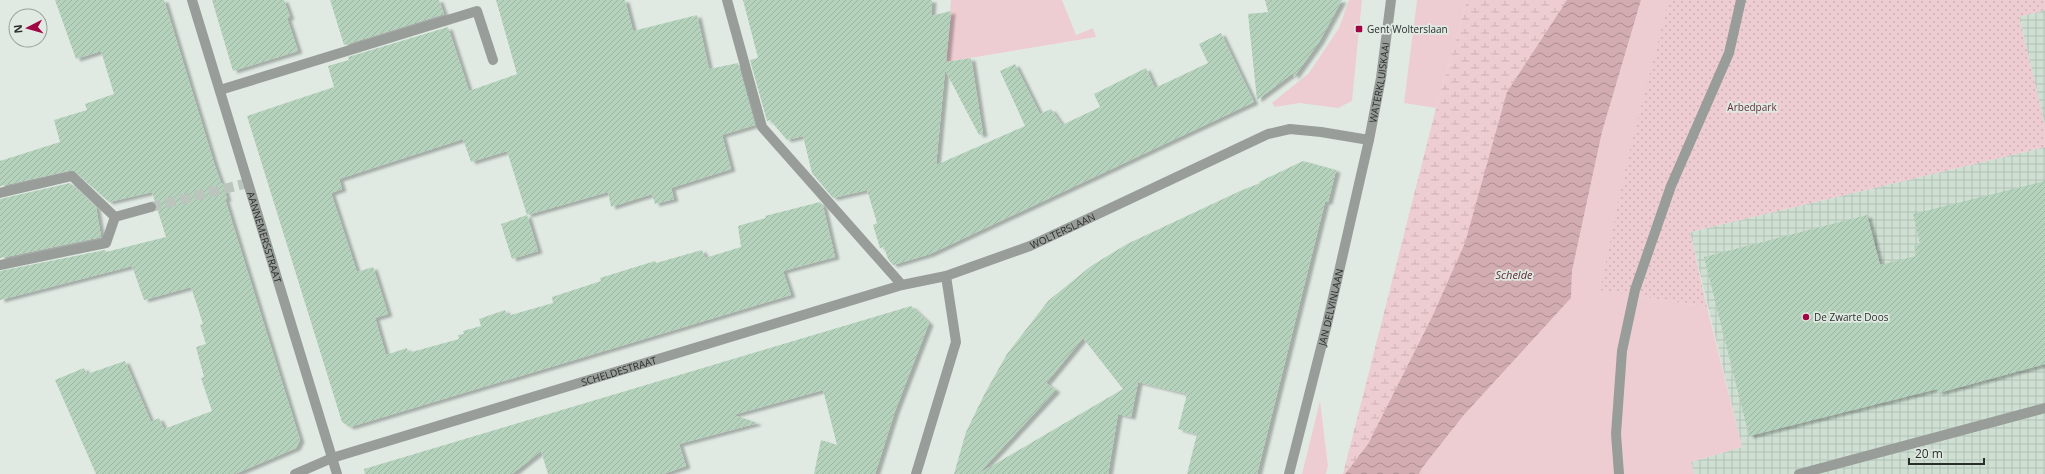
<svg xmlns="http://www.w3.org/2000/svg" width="2045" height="474" font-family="'Open Sans',sans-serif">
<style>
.industrial{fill:url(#industrial-grid)}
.grass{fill:#eecdd2}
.wetland{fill:url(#wetland-marsh)}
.park{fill:url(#park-dots)}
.water{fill:url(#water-waves)}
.building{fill:url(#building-hatch);filter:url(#shadow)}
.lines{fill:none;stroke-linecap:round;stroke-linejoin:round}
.minor-tunnel{stroke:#bcc4be;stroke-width:10;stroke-dasharray:10 5;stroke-linecap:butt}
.minor{stroke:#999d99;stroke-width:10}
.poi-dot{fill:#a10544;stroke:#e0eae3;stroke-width:1.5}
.labels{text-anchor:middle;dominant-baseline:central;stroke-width:3.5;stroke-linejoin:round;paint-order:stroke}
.poi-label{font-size:10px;fill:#2a2e2b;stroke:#e0eae3;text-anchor:start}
.street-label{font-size:10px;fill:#2a2e2b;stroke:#e0eae3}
.park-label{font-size:10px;fill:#64303b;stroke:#e0eae3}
.water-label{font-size:11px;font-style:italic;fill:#5f2c37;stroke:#e0eae3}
</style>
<defs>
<pattern id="industrial-grid" width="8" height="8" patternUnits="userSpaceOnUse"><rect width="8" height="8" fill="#cfe0d3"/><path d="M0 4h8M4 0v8" fill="none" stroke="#b2c0b5"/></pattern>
<pattern id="wetland-marsh" width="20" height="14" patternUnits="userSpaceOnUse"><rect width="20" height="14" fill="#eecdd2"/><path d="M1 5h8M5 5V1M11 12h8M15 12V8" fill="none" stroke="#ccb0b4"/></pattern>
<pattern id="park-dots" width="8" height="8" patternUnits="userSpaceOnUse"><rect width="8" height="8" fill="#eecdd2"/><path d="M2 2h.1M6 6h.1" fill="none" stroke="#ccb0b4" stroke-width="1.8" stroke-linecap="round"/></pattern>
<pattern id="water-waves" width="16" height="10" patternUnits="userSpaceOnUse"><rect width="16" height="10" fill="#d2acb1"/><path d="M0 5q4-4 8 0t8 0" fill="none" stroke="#ab8c90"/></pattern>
<pattern id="building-hatch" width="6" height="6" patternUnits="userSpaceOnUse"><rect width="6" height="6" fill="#b5d3bc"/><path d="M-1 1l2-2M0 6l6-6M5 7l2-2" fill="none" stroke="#9cb5a2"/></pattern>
<filter id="shadow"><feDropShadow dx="4.5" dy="2.5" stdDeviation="1" flood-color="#0004"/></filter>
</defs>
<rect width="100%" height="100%" fill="#e0eae3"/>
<g class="industrial">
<polygon points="2045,10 2045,125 2019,17"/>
<polygon points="2045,147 2045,474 1694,474 1691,462 1742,447 1690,232"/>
</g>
<g class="grass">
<polygon points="951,0 1062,0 1076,35 1093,28 1096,37 946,62"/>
<polygon points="1349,0 1362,0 1352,101 1338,108 1299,103 1275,107 1272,103 1309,73 1339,28"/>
<polygon points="1417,0 1467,0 1436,108 1404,103"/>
<polygon points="1641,0 1733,0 1620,293 1707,307 1742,447 1691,462 1694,474 1419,474 1422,468 1463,416 1571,298 1572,271 1602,132"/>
<polygon points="1320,401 1328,466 1326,474 1302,474"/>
</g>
<polygon class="wetland" points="1467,0 1567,0 1507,92 1466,243 1432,317 1368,444 1345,474 1343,474 1436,108"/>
<polygon class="park" points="1669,0 2045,0 2045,10 2019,17 2045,125 2045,147 1690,232 1707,307 1600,290 1627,162"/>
<polygon class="water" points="1567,0 1641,0 1602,132 1572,271 1571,298 1463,416 1422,468 1419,474 1345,474 1368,444 1432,317 1465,243 1507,92"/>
<g class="building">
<polygon points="55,0 164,0 214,163 221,183 223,184 227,199 225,199 242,254 300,440 296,448 235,474 96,474 55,380 84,368 87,374 125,361 151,422 159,418 164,429 212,411 201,378 204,377 196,347 206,344 200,325 203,324 191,287 144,300 132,266 0,300 0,271 105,250 106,252 166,237 152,192 109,202 73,170 0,186 0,161 60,142 54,120 87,110 85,104 114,94 101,51 76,59"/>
<polygon points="212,0 284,0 290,17 287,18 298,51 233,71"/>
<polygon points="330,0 439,0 444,14 344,45"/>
<polygon points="496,0 625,0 633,31 697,15 709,69 738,63 755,125 722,135 731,169 671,188 674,199 655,204 652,194 611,207 608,192 527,215 538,251 512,259 501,224 527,215 507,151 471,162 463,139 339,179 342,189 331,193 357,272 373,267 388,314 375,318 386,355 407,348 408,353 459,339 458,335 464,334 463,331 481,326 479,319 505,310 507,316 553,303 552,297 601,281 600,278 655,261 656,263 702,250 705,258 741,247 738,226 766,218 765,216 820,202 823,206 835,257 783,271 791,295 350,427 342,422 247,116 334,87 328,66 349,60 348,57 448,27 469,91 517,74"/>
<polygon points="743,0 932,0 931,16 951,11 946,62 971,58 983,134 979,135 945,70 936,165 1025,126 1000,71 1015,64 1040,114 1051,109 1062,125 1100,107 1094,94 1146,68 1155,88 1208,63 1199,44 1221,33 1254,102 930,254 893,265 888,259 884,247 880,248 873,225 877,223 867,190 833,198 812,173 803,136 787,140 770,120 767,121 750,60 758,58"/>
<polygon points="1265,0 1342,0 1319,42 1294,77 1293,73 1257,100 1248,14 1268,12"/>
<polygon points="1303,161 1336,170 1328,202 1325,202 1257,474 1187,474 1197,434 1178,429 1187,394 1138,382 1131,417 1118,414 1108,474 978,474 1123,389 1083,338 1046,383 1056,390 978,474 954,474 966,432 985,393 1007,354 1048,301 1091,266 1127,244 1240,191 1260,183 1259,182"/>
<polygon points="2045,181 2045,364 1938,393 1937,389 1749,436 1704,257 1867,215 1880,265 1916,256 1914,246 1920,244 1913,214"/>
<polygon points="70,183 96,207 101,237 0,258 0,199"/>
<polygon points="911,306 929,323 895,411 875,474 814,474 821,440 837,445 823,390 733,415 758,423 679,444 686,466 663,474 548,474 541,451 512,474 365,474 364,469"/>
</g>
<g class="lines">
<polyline class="minor-tunnel" points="151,207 248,183"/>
<g class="minor">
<path id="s1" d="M 192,0 L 337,474"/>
<polyline points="727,0 762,127 902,285"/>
<polyline points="220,90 477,11 493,60"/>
<polyline points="0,193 72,176 115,217"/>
<polyline points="0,265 106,243 115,217 151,207"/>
<path id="s2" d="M 295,474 L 332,458 L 902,285 L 946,276 L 1030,246 L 1268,134 L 1290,129 L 1321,132 L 1369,140"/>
<polyline points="916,474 956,342 946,276"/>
<path id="s3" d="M 1289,474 L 1327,324 L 1369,140 L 1381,78 L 1391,0"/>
<polyline points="1619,474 1616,434 1622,351 1635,290 1671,186 1729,53 1741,0"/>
<polyline points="1799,474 2045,408"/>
</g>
</g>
<g class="poi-dot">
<rect x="1355" y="25" width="8" height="8" rx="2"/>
<circle cx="1806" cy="317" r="4"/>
</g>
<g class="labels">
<g class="poi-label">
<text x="1367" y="29">Gent Wolterslaan</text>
<text x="1814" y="317">De Zwarte Doos</text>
</g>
<g class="street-label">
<text stroke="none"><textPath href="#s3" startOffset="402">WATERKLUISKAAI</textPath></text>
<text stroke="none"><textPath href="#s2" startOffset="806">WOLTERSLAAN</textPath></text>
<text stroke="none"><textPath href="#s1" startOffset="248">AANNEMERSSTRAAT</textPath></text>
<text stroke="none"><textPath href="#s3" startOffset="172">JAN DELVINLAAN</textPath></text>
<text stroke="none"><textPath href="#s2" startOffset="340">SCHELDESTRAAT</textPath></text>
</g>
<g class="park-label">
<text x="1752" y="107">Arbedpark</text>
</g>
<g class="water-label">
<text x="1514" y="274">Schelde</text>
</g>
</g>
<g transform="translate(28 28) rotate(264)"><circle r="19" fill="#e0eae3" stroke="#979f99"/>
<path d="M0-3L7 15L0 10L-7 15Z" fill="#a10544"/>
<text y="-6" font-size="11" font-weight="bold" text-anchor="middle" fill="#2a2e2b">N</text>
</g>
<path d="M1909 458v6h75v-6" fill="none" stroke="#2a2e2b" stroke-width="2"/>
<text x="1915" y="458" font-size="12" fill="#2a2e2b" stroke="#e0eae3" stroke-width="3" paint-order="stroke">20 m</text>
</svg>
